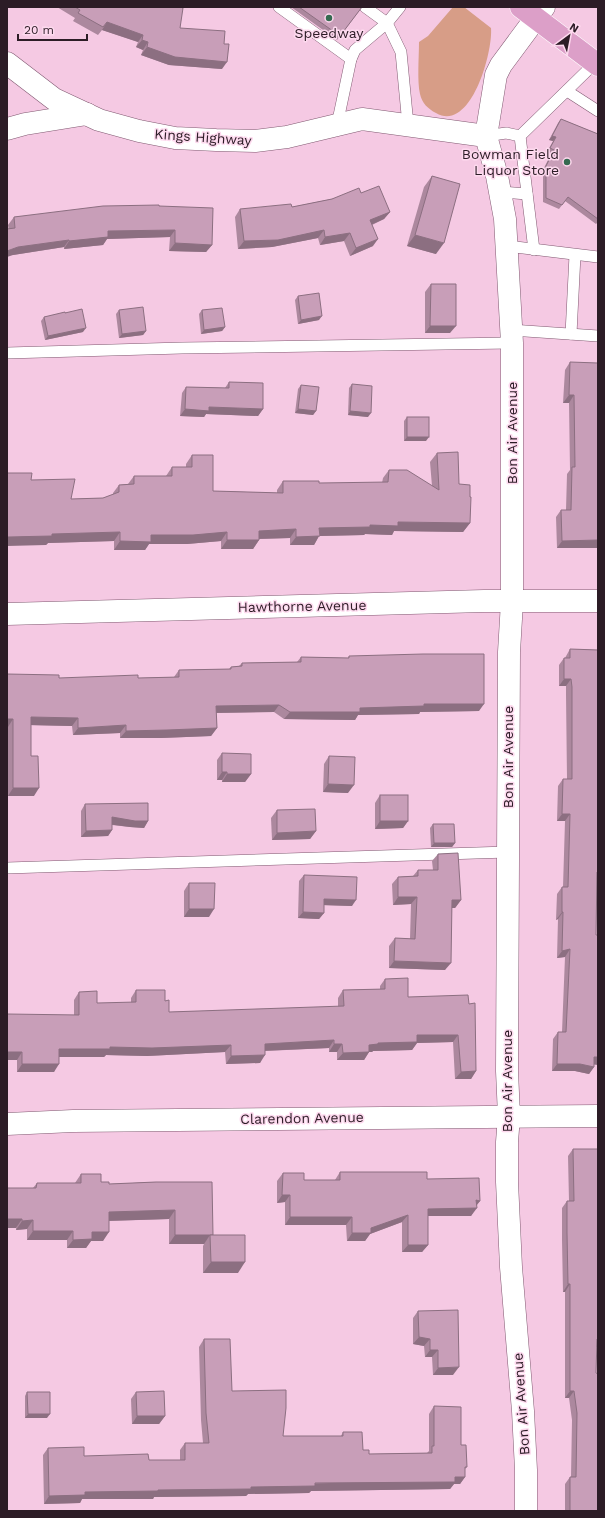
<svg xmlns="http://www.w3.org/2000/svg" width="605" height="1518" font-family="'Work Sans',sans-serif">
<style>
.green{fill:#d79d87}
.lines{fill:none;stroke-linecap:round;stroke-linejoin:round}
.service-casing{stroke:#805971;stroke-width:12}
.minor-casing{stroke:#805971;stroke-width:23}
.primary-casing{stroke:#fff;stroke-width:23}
.service{stroke:#fff;stroke-width:11}
.minor{stroke:#fff;stroke-width:22}
.primary{stroke:#dc9fc8;stroke-width:22}
.wall{fill:#ac889e}
.shaded-wall{fill:#8c6f81}
.building{fill:#c89eb8;stroke:#8c6f81}
.poi-dot{fill:#346a50;stroke:#fdd9ee;stroke-width:1.5}
.labels{text-anchor:middle;dominant-baseline:central;stroke-width:3;stroke-linejoin:round;paint-order:stroke}
.poi-label{font-size:14px;fill:#2c1c26;stroke:#fdd9ee}
.street-label{font-size:14px;fill:#2c1c26;stroke:#fdd9ee}
</style>
<rect width="100%" height="100%" fill="#f5c9e3"/>
<path class="green" d="M 453,7 L 464,7 L 491,28 C 493,52 471,133 436,113 C 428,109 422,103 420,94 C 417,81 419,57 419,42 L 428,36 Z"/>
<g class="lines">
<defs>
<g id="service">
<polyline points="279,7 351,59"/>
<polyline points="365,7 387,23 401,52 408,125"/>
<polyline points="567,91 598,111"/>
<polyline points="337,125 351,59 355,50 387,23 400,7"/>
<polyline points="486,136 506,133 520,136"/>
<polyline points="520,136 534,250"/>
<polyline points="520,136 595,63"/>
<polyline points="500,192 527,194"/>
<polyline points="507,246 598,257"/>
<polyline points="511,330 598,336"/>
<polyline points="571,334 575,255"/>
<polyline points="7,353 182,348 512,343"/>
<polyline points="7,868 508,852"/>
</g>
<g id="minor">
<polyline points="7,63 54,99 99,120 139,131 175,138 216,140 255,141 287,137 362,119 486,136"/>
<polyline points="7,129 25,124 87,114"/>
<polyline points="7,614 484,601 598,601"/>
<polyline points="7,1124 73,1121 598,1116"/>
<polyline points="526,1511 526,1470 523,1411 511,1267 507,1182 507,1142 509,1116 507,1071 509,652 512,602 512,343 505,219 497,176 486,136 496,75 501,65 544,7"/>
</g>
<polyline id="primary" points="521,7 598,65"/>
</defs>
<use href="#service" class="service-casing"/>
<use href="#minor" class="minor-casing"/>
<use href="#primary" class="primary-casing"/>
<use href="#service" class="service"/>
<use href="#minor" class="minor"/>
<use href="#primary" class="primary"/>
</g>
<g class="wall">
<polygon points="57,7 180,7 180,28 222,69 169,65 141,55 143,50 136,47 138,42 102,30 98,35 73,21 75,18"/>
<polygon points="291,7 362,7 337,40"/>
<polygon points="561,119 598,134 598,222 596,224 565,201 559,209 543,202 543,170 551,154 547,152 553,141 549,140 558,123"/>
<polygon points="432,176 436,254 407,246 424,187"/>
<polygon points="361,193 390,212 384,219 372,225 373,246 350,256 344,241 320,245 318,238 272,247 238,249 235,217 240,209 292,207"/>
<polygon points="159,206 212,245 206,252 169,251 170,237 107,239 103,245 64,249 64,247 13,255 8,225 14,217"/>
<polygon points="431,284 450,333 425,333 425,292"/>
<polygon points="298,296 319,320 298,324 295,300"/>
<polygon points="119,310 146,331 143,335 119,338 116,314"/>
<polygon points="202,310 225,327 222,331 201,334 199,314"/>
<polygon points="65,313 83,332 45,340 41,321 44,317"/>
<polygon points="570,362 598,548 557,548 556,517 561,510 566,510 567,474 570,470 569,403 563,403 565,370"/>
<polygon points="229,382 263,409 258,416 206,414 204,417 180,416 182,393 186,387 225,388"/>
<polygon points="352,384 368,417 348,415 349,388"/>
<polygon points="301,385 316,411 313,415 295,413 298,389"/>
<polygon points="407,417 426,441 404,441 404,421"/>
<polygon points="437,453 459,484 470,497 470,523 463,532 394,531 392,535 365,534 364,535 319,536 314,545 290,545 290,538 259,539 259,540 253,549 221,549 221,541 187,544 149,544 145,550 114,550 114,541 48,543 46,545 31,480 71,499 103,498 113,495 113,493 119,485 128,484 134,476 166,476 172,467 186,467 186,464 192,455 213,491 277,493 277,490 283,481 319,483 382,483 383,478 389,470 432,486 430,462"/>
<polygon points="570,649 598,650 598,879 597,879 594,1067 589,1074 575,1071 552,1071 553,1039 558,1032 562,1032 565,957 557,958 558,919 556,920 557,894 562,887 563,887 565,821 557,821 558,786 563,779 567,779 566,694 566,686 559,686 559,665 564,658 565,658"/>
<polygon points="349,656 479,711 420,712 419,714 358,715 355,720 284,719 274,712 216,713 217,728 211,736 161,738 120,738 120,733 73,735 72,726 31,725 31,756 34,796 8,796 7,674 59,678 138,678 174,677 179,670 229,669 231,667 239,666 242,663 297,662 301,657 348,658"/>
<polygon points="222,753 251,774 245,782 222,782 222,780 217,780 217,760"/>
<polygon points="329,756 348,793 323,792 324,764"/>
<polygon points="380,795 408,821 403,828 375,829 375,803"/>
<polygon points="85,804 148,821 144,828 130,827 112,825 112,830 108,836 81,837 81,811"/>
<polygon points="277,810 316,831 310,839 272,840 271,818"/>
<polygon points="433,824 455,843 452,847 431,847 430,828"/>
<polygon points="438,854 461,900 455,908 452,908 445,970 389,968 389,946 395,938 410,939 411,904 393,905 392,884 398,877 413,876 418,870 433,870 432,861"/>
<polygon points="304,875 352,906 324,905 324,913 319,919 298,918 299,881"/>
<polygon points="189,883 209,917 184,917 184,891"/>
<polygon points="385,979 408,997 469,1004 476,1071 471,1079 455,1079 453,1042 417,1043 412,1050 373,1051 372,1052 369,1052 364,1060 337,1060 337,1052 329,1052 329,1048 265,1051 260,1063 226,1064 225,1052 147,1056 106,1055 104,1057 59,1057 54,1072 17,1072 17,1060 7,1060 74,1015 74,1000 79,992 97,1003 131,1003 131,998 136,990 165,1001 169,1012 338,1007 338,998 343,990 380,989 380,986"/>
<polygon points="573,1149 598,1149 598,1347 596,1347 596,1373 598,1511 565,1511 565,1484 570,1477 571,1477 572,1420 569,1398 565,1398 565,1292 563,1292 562,1240 562,1208 567,1201 569,1201 568,1156"/>
<polygon points="340,1172 427,1179 480,1201 477,1205 471,1216 428,1216 428,1245 422,1252 402,1252 402,1222 370,1234 365,1241 347,1241 346,1225 285,1225 285,1202 277,1203 277,1181 283,1173 304,1180 335,1180"/>
<polygon points="81,1174 101,1182 109,1184 156,1182 213,1235 238,1273 203,1273 203,1246 204,1244 169,1244 169,1219 109,1221 103,1241 91,1241 86,1248 67,1248 67,1240 27,1240 27,1229 16,1230 16,1228 33,1188 37,1183 75,1183"/>
<polygon points="418,1311 453,1375 433,1375 432,1357 425,1357 424,1346 413,1344 413,1318"/>
<polygon points="204,1339 232,1391 283,1436 341,1436 343,1432 363,1450 369,1454 427,1453 429,1451 429,1414 434,1406 461,1445 467,1467 465,1469 465,1477 460,1484 454,1484 450,1489 311,1491 309,1493 248,1494 246,1496 154,1497 153,1499 82,1499 80,1503 44,1504 43,1455 48,1448 84,1456 149,1460 180,1460 180,1450 185,1443 203,1443 201,1420 199,1347"/>
<polygon points="27,1392 47,1418 25,1418 25,1396"/>
<polygon points="136,1392 165,1416 159,1424 132,1424 131,1399"/>
</g>
<g class="shaded-wall">
<polygon points="107,22 143,35 138,42 102,30"/>
<polygon points="142,40 148,42 143,50 136,47"/>
<polygon points="147,47 227,62 222,69 169,65 141,55"/>
<polygon points="552,136 556,137 553,141 549,140"/>
<polygon points="390,212 384,219 364,228 370,220"/>
<polygon points="175,230 170,237 107,239 103,245 64,249 69,241 108,231"/>
<polygon points="324,230 318,238 272,247 238,249 244,241"/>
<polygon points="350,233 344,241 320,245 325,237"/>
<polygon points="415,235 444,243 436,254 407,246"/>
<polygon points="378,239 373,246 350,256 356,248"/>
<polygon points="69,240 64,247 13,255 7,257 7,251 18,247"/>
<polygon points="175,243 212,245 206,252 169,251"/>
<polygon points="322,316 319,320 298,324 301,320"/>
<polygon points="430,326 456,326 450,333 425,333"/>
<polygon points="225,327 222,331 201,334 204,330"/>
<polygon points="86,328 83,332 45,340 48,336"/>
<polygon points="146,331 143,335 119,338 122,334"/>
<polygon points="569,395 574,395 569,403 563,403"/>
<polygon points="209,407 263,409 258,416 206,414 204,417 180,416 185,409"/>
<polygon points="298,409 316,411 313,415 295,413"/>
<polygon points="350,411 371,413 368,417 348,415"/>
<polygon points="407,437 429,437 426,441 404,441"/>
<polygon points="398,522 470,523 463,532 394,531 392,535 365,534 364,535 319,536 314,545 290,545 296,537 319,528 370,525"/>
<polygon points="296,529 290,538 253,539 259,531"/>
<polygon points="120,532 114,541 48,543 46,545 7,546 7,537 52,534"/>
<polygon points="227,532 221,541 187,544 149,544 145,550 114,550 120,541 151,535"/>
<polygon points="227,540 259,540 253,549 221,549"/>
<polygon points="598,540 598,548 557,548 562,541"/>
<polygon points="564,679 571,679 566,686 559,686"/>
<polygon points="424,704 484,704 479,711 420,712 419,714 358,715 355,720 284,719 290,712"/>
<polygon points="279,705 274,712 211,713 216,706"/>
<polygon points="31,717 78,718 72,726 26,725"/>
<polygon points="7,719 13,719 8,727 7,727"/>
<polygon points="126,725 120,733 73,735 78,728"/>
<polygon points="217,728 211,736 161,738 120,738 126,731"/>
<polygon points="222,772 227,772 222,780 217,780"/>
<polygon points="227,774 251,774 245,782 222,782"/>
<polygon points="328,784 354,785 348,793 323,792"/>
<polygon points="13,788 39,788 34,796 8,796"/>
<polygon points="562,814 570,814 565,821 557,821"/>
<polygon points="112,817 148,821 144,828 130,827 107,824"/>
<polygon points="380,821 408,821 403,828 375,829"/>
<polygon points="112,830 108,836 81,837 86,831"/>
<polygon points="316,831 310,839 272,840 277,833"/>
<polygon points="434,843 455,843 452,847 431,847"/>
<polygon points="597,872 598,872 598,879 592,879"/>
<polygon points="398,897 417,897 411,904 393,905"/>
<polygon points="324,899 356,900 352,906 320,905"/>
<polygon points="452,900 461,900 455,908 447,908"/>
<polygon points="189,909 214,909 209,917 184,917"/>
<polygon points="303,912 324,913 319,919 298,918"/>
<polygon points="562,912 563,912 558,919 556,920"/>
<polygon points="570,949 565,957 557,958 562,951"/>
<polygon points="394,961 451,963 445,970 389,968"/>
<polygon points="417,1035 458,1035 453,1042 417,1043 412,1050 373,1051 372,1052 369,1052 364,1060 337,1060 343,1053 369,1045"/>
<polygon points="334,1040 329,1048 259,1051 265,1044"/>
<polygon points="334,1044 342,1044 337,1052 329,1052"/>
<polygon points="231,1045 225,1052 147,1056 106,1055 104,1057 54,1057 59,1049 110,1047"/>
<polygon points="7,1052 22,1052 17,1060 7,1060"/>
<polygon points="265,1055 260,1063 226,1064 231,1056"/>
<polygon points="594,1057 598,1057 598,1065 589,1064"/>
<polygon points="22,1064 59,1064 54,1072 17,1072"/>
<polygon points="557,1064 580,1064 594,1067 589,1074 575,1071 552,1071"/>
<polygon points="476,1071 471,1079 455,1079 461,1072"/>
<polygon points="282,1195 290,1195 285,1202 277,1203"/>
<polygon points="476,1200 480,1201 474,1208 477,1208 471,1216 423,1216 428,1209"/>
<polygon points="175,1210 169,1219 103,1221 109,1212"/>
<polygon points="408,1215 402,1222 370,1234 365,1241 347,1241 352,1233 371,1228"/>
<polygon points="290,1217 352,1217 346,1225 285,1225"/>
<polygon points="7,1219 22,1219 16,1228 7,1228"/>
<polygon points="33,1220 27,1229 16,1230 22,1221"/>
<polygon points="33,1231 73,1231 67,1240 27,1240"/>
<polygon points="92,1232 109,1232 103,1241 91,1241 86,1248 67,1248 73,1240"/>
<polygon points="175,1235 210,1235 204,1244 169,1244"/>
<polygon points="408,1245 428,1245 422,1252 402,1252"/>
<polygon points="211,1262 245,1262 238,1273 203,1273"/>
<polygon points="568,1284 570,1284 565,1292 563,1292"/>
<polygon points="419,1337 430,1339 424,1346 413,1344"/>
<polygon points="597,1339 598,1339 598,1347 592,1347"/>
<polygon points="430,1350 438,1350 432,1357 425,1357"/>
<polygon points="459,1367 453,1375 433,1375 438,1368"/>
<polygon points="570,1391 574,1391 569,1398 565,1398"/>
<polygon points="28,1414 50,1414 47,1418 25,1418"/>
<polygon points="137,1416 165,1416 159,1424 132,1424"/>
<polygon points="455,1477 465,1477 460,1484 454,1484 450,1489 311,1491 309,1493 248,1494 246,1496 154,1497 153,1499 82,1499 80,1503 44,1504 49,1496 85,1492 251,1487"/>
</g>
<g class="building">
<polygon points="75,7 180,7 183,8 180,28 225,31 224,44 229,44 227,62 175,57 147,47 148,42 142,40 143,35 107,22 103,27 78,13 80,10"/>
<polygon points="299,7 362,7 340,36"/>
<polygon points="561,119 598,134 598,219 568,197 562,205 546,198 546,166 554,150 550,148 556,137 552,136"/>
<polygon points="432,176 460,184 444,243 415,235"/>
<polygon points="379,186 390,212 370,220 378,239 356,248 350,233 325,237 324,230 278,240 244,241 240,209 291,204 292,207 332,199 359,188 361,193"/>
<polygon points="159,205 159,206 213,208 212,245 175,243 175,230 108,231 108,237 69,241 69,240 18,247 7,251 7,229 15,228 14,217 103,206"/>
<polygon points="431,284 456,284 456,326 430,326"/>
<polygon points="319,293 322,316 301,320 298,296"/>
<polygon points="143,307 146,331 122,334 119,310"/>
<polygon points="222,308 225,327 204,330 202,310"/>
<polygon points="82,309 86,328 48,336 44,317 65,312 65,313"/>
<polygon points="570,362 598,363 598,540 562,541 561,510 571,510 572,467 575,467 574,395 569,395"/>
<polygon points="229,382 263,383 263,409 209,407 209,411 185,409 186,387 229,388"/>
<polygon points="352,384 372,386 371,413 350,411"/>
<polygon points="301,385 319,387 316,411 298,409"/>
<rect x="407" y="417" width="22" height="20"/>
<polygon points="458,452 459,484 470,485 470,497 471,497 470,523 398,522 398,526 370,525 370,527 319,528 320,536 296,537 296,529 259,531 259,540 227,540 227,532 193,535 151,535 151,542 120,541 120,532 52,534 52,536 7,537 7,473 32,473 31,480 75,479 71,499 103,498 119,492 119,485 134,484 134,476 172,476 172,467 192,467 192,455 213,455 213,491 283,493 283,481 319,481 319,483 388,482 389,470 407,470 439,490 437,453"/>
<polygon points="570,649 598,650 598,872 597,872 596,935 598,935 598,1057 594,1057 594,1067 580,1064 557,1064 558,1032 566,1032 570,949 562,951 563,912 562,912 562,887 568,887 570,814 562,814 563,779 572,779 572,687 571,679 564,679 564,658 570,658"/>
<polygon points="423,654 484,654 484,704 424,704 424,706 360,708 360,712 290,712 279,705 216,706 217,728 167,730 126,731 126,725 78,728 78,718 31,717 31,756 38,756 39,788 13,788 13,719 7,719 7,674 59,675 59,678 138,675 138,678 179,677 179,670 231,669 231,667 242,666 242,663 301,662 301,657 349,658 349,656"/>
<polygon points="222,753 251,754 251,774 227,774 227,772 222,772"/>
<polygon points="329,756 355,757 354,785 328,784"/>
<rect x="380" y="795" width="28" height="26"/>
<polygon points="148,803 148,821 135,821 112,817 112,830 86,831 85,804"/>
<polygon points="315,809 316,831 277,833 277,810"/>
<polygon points="433,824 454,824 455,843 434,843"/>
<polygon points="458,853 461,900 452,900 451,963 394,961 395,938 415,939 417,897 398,897 398,877 418,876 418,870 438,870 438,854"/>
<polygon points="304,875 357,877 356,900 324,899 324,913 303,912"/>
<polygon points="189,883 215,883 214,909 189,909"/>
<polygon points="408,978 408,997 468,995 469,1004 475,1003 476,1071 461,1072 458,1035 417,1035 417,1042 378,1043 378,1044 369,1045 369,1052 343,1053 342,1044 334,1044 334,1040 265,1044 265,1055 231,1056 231,1045 152,1048 110,1047 110,1049 59,1049 59,1064 22,1064 22,1052 7,1052 7,1014 79,1015 79,992 97,991 97,1003 136,1002 136,990 165,990 165,1001 169,1000 169,1012 344,1006 343,990 385,989 385,979"/>
<polygon points="573,1149 598,1149 598,1339 597,1339 596,1373 598,1374 598,1511 570,1511 570,1477 576,1477 577,1413 574,1391 570,1391 570,1284 568,1284 567,1233 567,1201 574,1201"/>
<polygon points="340,1172 427,1172 427,1179 479,1178 480,1201 476,1200 477,1208 428,1209 428,1245 408,1245 408,1215 371,1228 371,1233 352,1233 352,1217 290,1217 290,1195 282,1195 283,1173 304,1173 304,1180 340,1180"/>
<polygon points="81,1174 101,1174 101,1182 109,1182 109,1184 156,1182 212,1182 213,1235 175,1235 175,1210 109,1212 109,1232 92,1232 92,1239 73,1240 73,1231 33,1231 33,1220 22,1221 22,1219 7,1219 7,1188 36,1188 37,1183 81,1183"/>
<polygon points="210,1235 245,1235 245,1262 211,1262"/>
<polygon points="458,1310 459,1367 438,1368 438,1350 430,1350 430,1339 419,1337 418,1311"/>
<polygon points="204,1339 230,1339 232,1391 286,1390 286,1408 283,1436 343,1436 343,1432 362,1432 363,1450 369,1450 369,1454 432,1453 432,1446 434,1446 434,1406 461,1407 461,1445 466,1445 467,1467 465,1467 465,1477 455,1477 455,1482 315,1483 315,1486 251,1487 251,1489 158,1490 158,1491 85,1492 85,1495 49,1496 48,1448 84,1447 84,1456 148,1454 149,1460 185,1460 185,1443 209,1443 206,1413"/>
<polygon points="164,1391 165,1416 137,1416 136,1392"/>
<polygon points="27,1392 50,1392 50,1414 28,1414"/>
</g>
<g class="poi-dot">
<circle cx="329" cy="18" r="4"/>
<circle cx="567" cy="162" r="4"/>
</g>
<g class="labels">
<g class="poi-label">
<text x="329" y="33">Speedway</text>
<text x="559" y="154" text-anchor="end">Bowman Field<tspan x="559" dy="16">Liquor Store</tspan></text>
</g>
<g class="street-label">
<text transform="translate(203 137) rotate(4)">Kings Highway</text>
<text transform="translate(512 433) rotate(-90)">Bon Air Avenue</text>
<text transform="translate(302 606) rotate(-1)">Hawthorne Avenue</text>
<text transform="translate(508 757) rotate(-90)">Bon Air Avenue</text>
<text transform="translate(507 1081) rotate(-90)">Bon Air Avenue</text>
<text transform="translate(302 1118) rotate(-1)">Clarendon Avenue</text>
<text transform="translate(521 1404) rotate(-94)">Bon Air Avenue</text>
</g>
</g>
<rect width="605" height="1518" fill="none" stroke="#2c1c26" stroke-width="16"/>
<g transform="translate(569 36) rotate(32)" stroke="#fdd9ee" stroke-width="3" paint-order="stroke">
<path d="M0-3L7 15L0 10L-7 15Z" fill="#2c1c26"/>
<text y="-6" font-size="11" font-weight="bold" text-anchor="middle" fill="#2c1c26">N</text>
</g>
<path d="M18 34v6h69v-6" fill="none" stroke="#2c1c26" stroke-width="2"/>
<text x="24" y="34" font-size="12" fill="#2c1c26" stroke="#fdd9ee" stroke-width="3" paint-order="stroke">20 m</text>
</svg>
